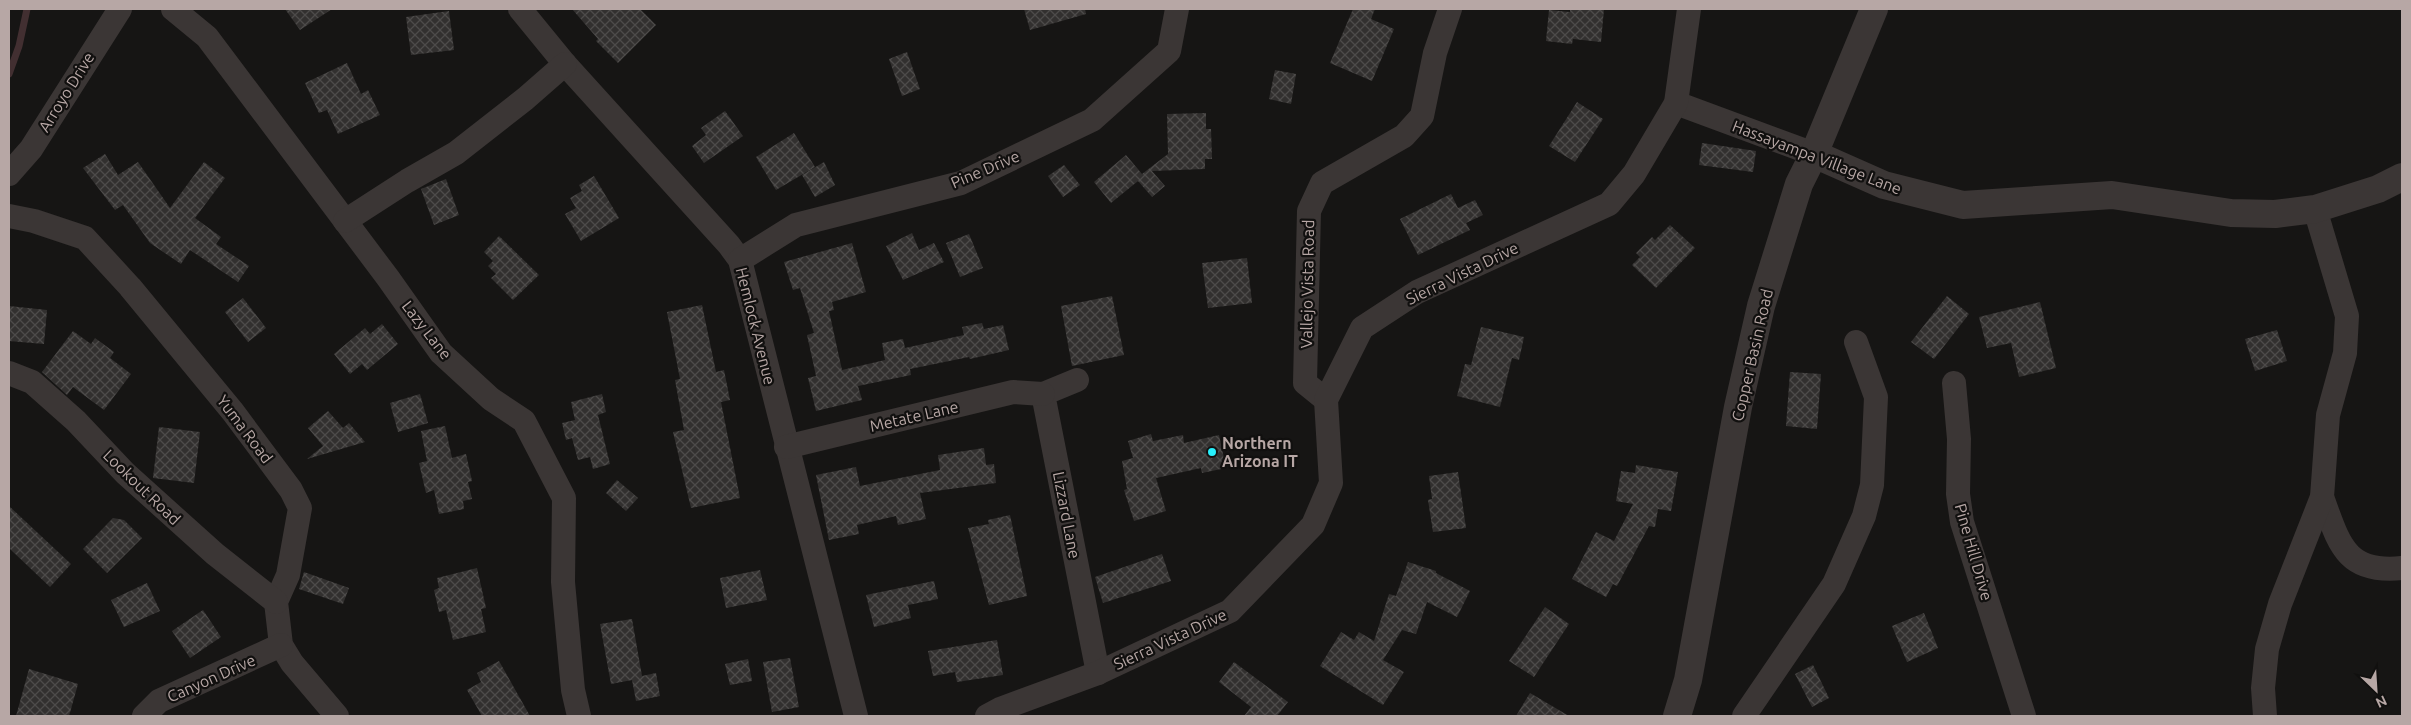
<svg xmlns="http://www.w3.org/2000/svg" width="2411" height="725" font-family="Ubuntu,sans-serif">
<style>
.lines{fill:none;stroke-linecap:round;stroke-linejoin:round}
.stream{stroke:#422f31;stroke-width:7}
.building{fill:url(#building-cross-hatch)}
.minor{stroke:#3b3635;stroke-width:24}
.tertiary{stroke:#3b3635;stroke-width:28}
.poi-dot{fill:#27effb;stroke:#11100f;stroke-width:2}
.labels{text-anchor:middle;dominant-baseline:central;stroke-width:4.5;stroke-linejoin:round;paint-order:stroke}
.street-label{font-size:16px;fill:#b7a7a5;stroke:#11100f}
.poi-label{font-size:16px;font-weight:bold;fill:#b7a7a5;stroke:#11100f;text-anchor:start}
</style>
<defs>
<pattern id="building-cross-hatch" width="8" height="8" patternUnits="userSpaceOnUse" patternTransform="scale(1.25)"><rect width="8" height="8" fill="#32302f"/><path d="M0 0l8 8M0 8l8-8" fill="none" stroke="#4d4b4a"/></pattern>
</defs>
<rect width="100%" height="100%" fill="#161514"/>
<g class="lines">
<polyline class="stream" points="9,74 19,46 27,9"/>
</g>
<g class="building">
<polygon points="285,9 332,9 300,30"/>
<polygon points="572,9 640,9 656,25 618,63 596,41 598,39"/>
<polygon points="1024,9 1085,9 1086,14 1030,30"/>
<polygon points="1353,9 1375,9 1371,19 1394,29 1372,81 1330,63"/>
<polygon points="1570,9 1604,9 1601,42 1573,39 1572,44 1546,41 1549,10 1570,12"/>
<polygon points="449,11 454,50 411,55 406,17"/>
<polygon points="907,52 920,89 902,96 889,59"/>
<polygon points="347,63 361,94 368,90 380,115 338,134 327,110 319,113 305,83"/>
<polygon points="1275,70 1296,74 1291,104 1269,99"/>
<polygon points="1577,102 1603,119 1575,162 1549,146"/>
<polygon points="725,111 743,136 704,163 692,146 706,135 701,128"/>
<polygon points="1206,113 1206,129 1211,129 1212,159 1205,159 1205,169 1152,171 1165,186 1152,197 1138,181 1111,203 1094,182 1126,155 1142,174 1168,154 1167,114"/>
<polygon points="794,133 815,167 776,190 756,157"/>
<polygon points="1702,143 1756,151 1753,172 1699,165"/>
<polygon points="105,154 118,175 138,162 170,208 204,162 225,178 195,218 221,237 216,244 249,266 238,282 190,250 181,264 150,243 123,205 115,210 83,168"/>
<polygon points="824,162 835,185 815,197 802,175"/>
<polygon points="1064,165 1080,185 1063,197 1048,176"/>
<polygon points="594,176 619,218 581,241 565,214 576,208 570,198 582,191 579,185"/>
<polygon points="446,179 459,215 434,225 421,189"/>
<polygon points="1451,194 1458,208 1475,200 1483,215 1466,223 1470,230 1418,255 1400,219"/>
<polygon points="1670,225 1695,248 1656,288 1632,265 1640,257 1636,253 1652,237 1655,240"/>
<polygon points="912,233 919,250 934,243 944,262 903,280 886,246"/>
<polygon points="969,234 983,268 960,277 946,243"/>
<polygon points="499,236 539,275 513,300 491,278 496,274 488,266 493,261 484,252"/>
<polygon points="852,243 866,292 832,302 834,310 829,311 842,370 885,360 882,343 903,339 905,348 964,335 962,327 982,323 984,329 1003,325 1009,350 970,359 969,357 910,369 911,375 858,386 862,400 816,411 808,378 816,376 807,335 814,333 800,288 793,290 784,262"/>
<polygon points="1247,258 1252,303 1208,308 1202,263"/>
<polygon points="1112,296 1124,355 1072,366 1061,306"/>
<polygon points="1947,296 1969,314 1934,359 1911,342"/>
<polygon points="243,298 266,328 248,342 225,312"/>
<polygon points="2040,302 2056,368 2019,377 2011,343 1987,348 1979,317"/>
<polygon points="702,305 716,372 724,370 730,400 721,402 740,498 691,508 673,432 684,430 675,380 680,379 667,312"/>
<polygon points="9,306 47,310 44,344 9,341"/>
<polygon points="382,324 398,344 367,370 362,364 350,374 334,354 365,328 370,334"/>
<polygon points="1481,327 1524,337 1519,360 1512,358 1500,407 1457,396 1465,364 1471,365"/>
<polygon points="2277,330 2287,361 2255,371 2245,339"/>
<polygon points="73,331 91,344 95,338 114,352 110,358 131,374 104,410 73,387 67,395 42,372"/>
<polygon points="1790,372 1821,374 1817,429 1786,426"/>
<polygon points="420,394 428,423 398,432 390,403"/>
<polygon points="602,394 606,412 598,415 610,464 593,469 590,457 578,460 572,438 566,440 562,423 575,420 571,402"/>
<polygon points="328,411 343,428 349,423 365,442 307,459 323,446 308,428"/>
<polygon points="445,426 452,458 466,454 472,481 468,482 472,499 463,501 464,509 439,514 434,490 426,493 419,463 427,461 421,431"/>
<polygon points="159,427 200,432 194,483 153,478"/>
<polygon points="1151,434 1153,441 1183,435 1184,443 1219,435 1226,468 1202,473 1201,468 1156,478 1166,511 1134,521 1124,490 1127,489 1122,461 1133,458 1128,441"/>
<polygon points="984,448 986,465 994,464 996,483 920,493 926,519 898,525 896,516 857,525 859,534 829,540 816,475 856,467 860,486 940,470 938,455"/>
<polygon points="1636,465 1678,472 1671,511 1658,509 1655,527 1649,526 1617,586 1613,584 1606,597 1572,579 1596,532 1614,541 1633,504 1616,501 1621,471 1635,473"/>
<polygon points="1458,472 1466,528 1433,532 1428,500 1432,499 1429,476"/>
<polygon points="617,480 638,498 626,511 606,493"/>
<polygon points="9,506 71,564 50,587 9,548"/>
<polygon points="1010,515 1027,596 989,605 968,528 989,524 988,520"/>
<polygon points="113,518 124,520 142,538 107,573 83,549"/>
<polygon points="1162,554 1171,581 1103,603 1095,577"/>
<polygon points="1408,562 1436,571 1436,573 1470,591 1457,617 1427,602 1416,634 1402,630 1383,660 1404,672 1383,705 1320,666 1341,632 1354,640 1359,632 1374,641 1389,594 1396,596"/>
<polygon points="477,568 486,608 481,609 486,632 453,640 446,610 439,612 434,590 439,588 437,578"/>
<polygon points="760,570 767,600 726,608 720,578"/>
<polygon points="304,572 349,588 343,604 299,589"/>
<polygon points="934,581 938,599 908,605 911,618 874,627 866,595"/>
<polygon points="147,583 160,611 124,627 111,600"/>
<polygon points="1545,607 1569,624 1534,677 1509,661"/>
<polygon points="203,610 221,637 190,658 172,631"/>
<polygon points="1924,613 1938,648 1907,662 1892,626"/>
<polygon points="632,619 642,676 656,673 660,696 636,701 632,680 611,684 600,624"/>
<polygon points="997,640 1003,675 957,682 955,672 933,676 928,651"/>
<polygon points="790,658 799,707 772,712 763,662"/>
<polygon points="748,659 752,681 730,685 725,664"/>
<polygon points="499,661 530,716 482,716 467,690 481,682 477,673"/>
<polygon points="1234,662 1288,702 1277,716 1244,716 1251,707 1219,682"/>
<polygon points="1813,665 1829,698 1812,707 1795,674"/>
<polygon points="29,669 78,684 69,716 16,716"/>
<polygon points="1530,693 1569,716 1516,716"/>
</g>
<g class="lines">
<g class="minor">
<polyline points="173,9 207,37 388,278 441,353 491,399 524,421 564,498 563,582 573,690 579,716"/>
<polyline points="520,9 565,64 729,245 740,260 856,716"/>
<polyline points="1676,103 1814,154"/>
<polyline points="9,174 31,149 120,9"/>
<polyline points="9,216 34,221 85,238 130,287 233,412 291,490 300,508 288,575 276,602 281,645 292,663 337,716"/>
<polyline points="345,221 407,181 456,153 525,99 565,64"/>
<polyline points="740,260 796,225 961,183 1092,120 1169,51 1177,9"/>
<polyline points="9,373 32,382 76,421 125,473 215,554 276,602"/>
<polyline points="1077,380 1043,394 1098,673"/>
<polyline points="1954,383 1959,439 1958,494 1962,522 2024,716"/>
<polyline points="1326,400 1305,383 1309,211 1322,183 1404,136 1422,116 1435,53 1450,9"/>
<polyline points="786,447 1013,392 1043,394"/>
<path d="M 2322,497 C 2339,543 2345,574 2402,568"/>
<polyline points="144,716 159,701 281,645"/>
<polyline points="987,716 1000,709 1098,673 1230,611 1313,525 1331,483 1326,400 1362,328 1417,292 1609,204 1634,174 1676,103 1689,9"/>
<polyline points="1744,716 1834,584 1864,516 1872,485 1876,397 1856,342"/>
<polyline points="2265,716 2263,688 2267,649 2280,604 2322,497 2328,415 2345,353 2347,316 2315,209"/>
</g>
<g class="tertiary">
<polyline points="1814,154 1884,185 1963,205 2112,195 2231,213 2275,214 2315,209 2378,189 2402,177"/>
<polyline points="1677,716 1688,680 1738,407 1761,306 1799,184 1814,154 1874,9"/>
</g>
</g>
<circle class="poi-dot" cx="1212" cy="452" r="5"/>
<g class="labels">
<g class="street-label">
<text transform="translate(66 92) rotate(-58)">Arroyo Drive</text>
<text transform="translate(1817 157) rotate(21)">Hassayampa Village Lane</text>
<text transform="translate(985 169) rotate(-23)">Pine Drive</text>
<text transform="translate(1462 273) rotate(-26)">Sierra Vista Drive</text>
<text transform="translate(1307 284) rotate(-89)">Vallejo Vista Road</text>
<text transform="translate(756 326) rotate(76)">Hemlock Avenue</text>
<text transform="translate(427 330) rotate(52)">Lazy Lane</text>
<text transform="translate(1752 355) rotate(-77)">Copper Basin Road</text>
<text transform="translate(914 416) rotate(-13)">Metate Lane</text>
<text transform="translate(245 429) rotate(53)">Yuma Road</text>
<text transform="translate(142 487) rotate(44)">Lookout Road</text>
<text transform="translate(1067 515) rotate(79)">Lizzard Lane</text>
<text transform="translate(1974 552) rotate(74)">Pine Hill Drive</text>
<text transform="translate(1170 639) rotate(-25)">Sierra Vista Drive</text>
<text transform="translate(211 678) rotate(-24)">Canyon Drive</text>
</g>
<g class="poi-label">
<text x="1222" y="443">Northern<tspan x="1222" dy="18">Arizona IT</tspan></text>
</g>
</g>
<rect width="2411" height="725" fill="none" stroke="#b7a7a5" stroke-width="20"/>
<g transform="translate(2376 690) rotate(155)" stroke="#11100f" stroke-width="4" paint-order="stroke">
<path d="M0-4L9 19L0 12L-9 19Z" fill="#b7a7a5"/>
<text y="-8" font-size="14" font-weight="bold" text-anchor="middle" fill="#b7a7a5">N</text>
</g>
</svg>
